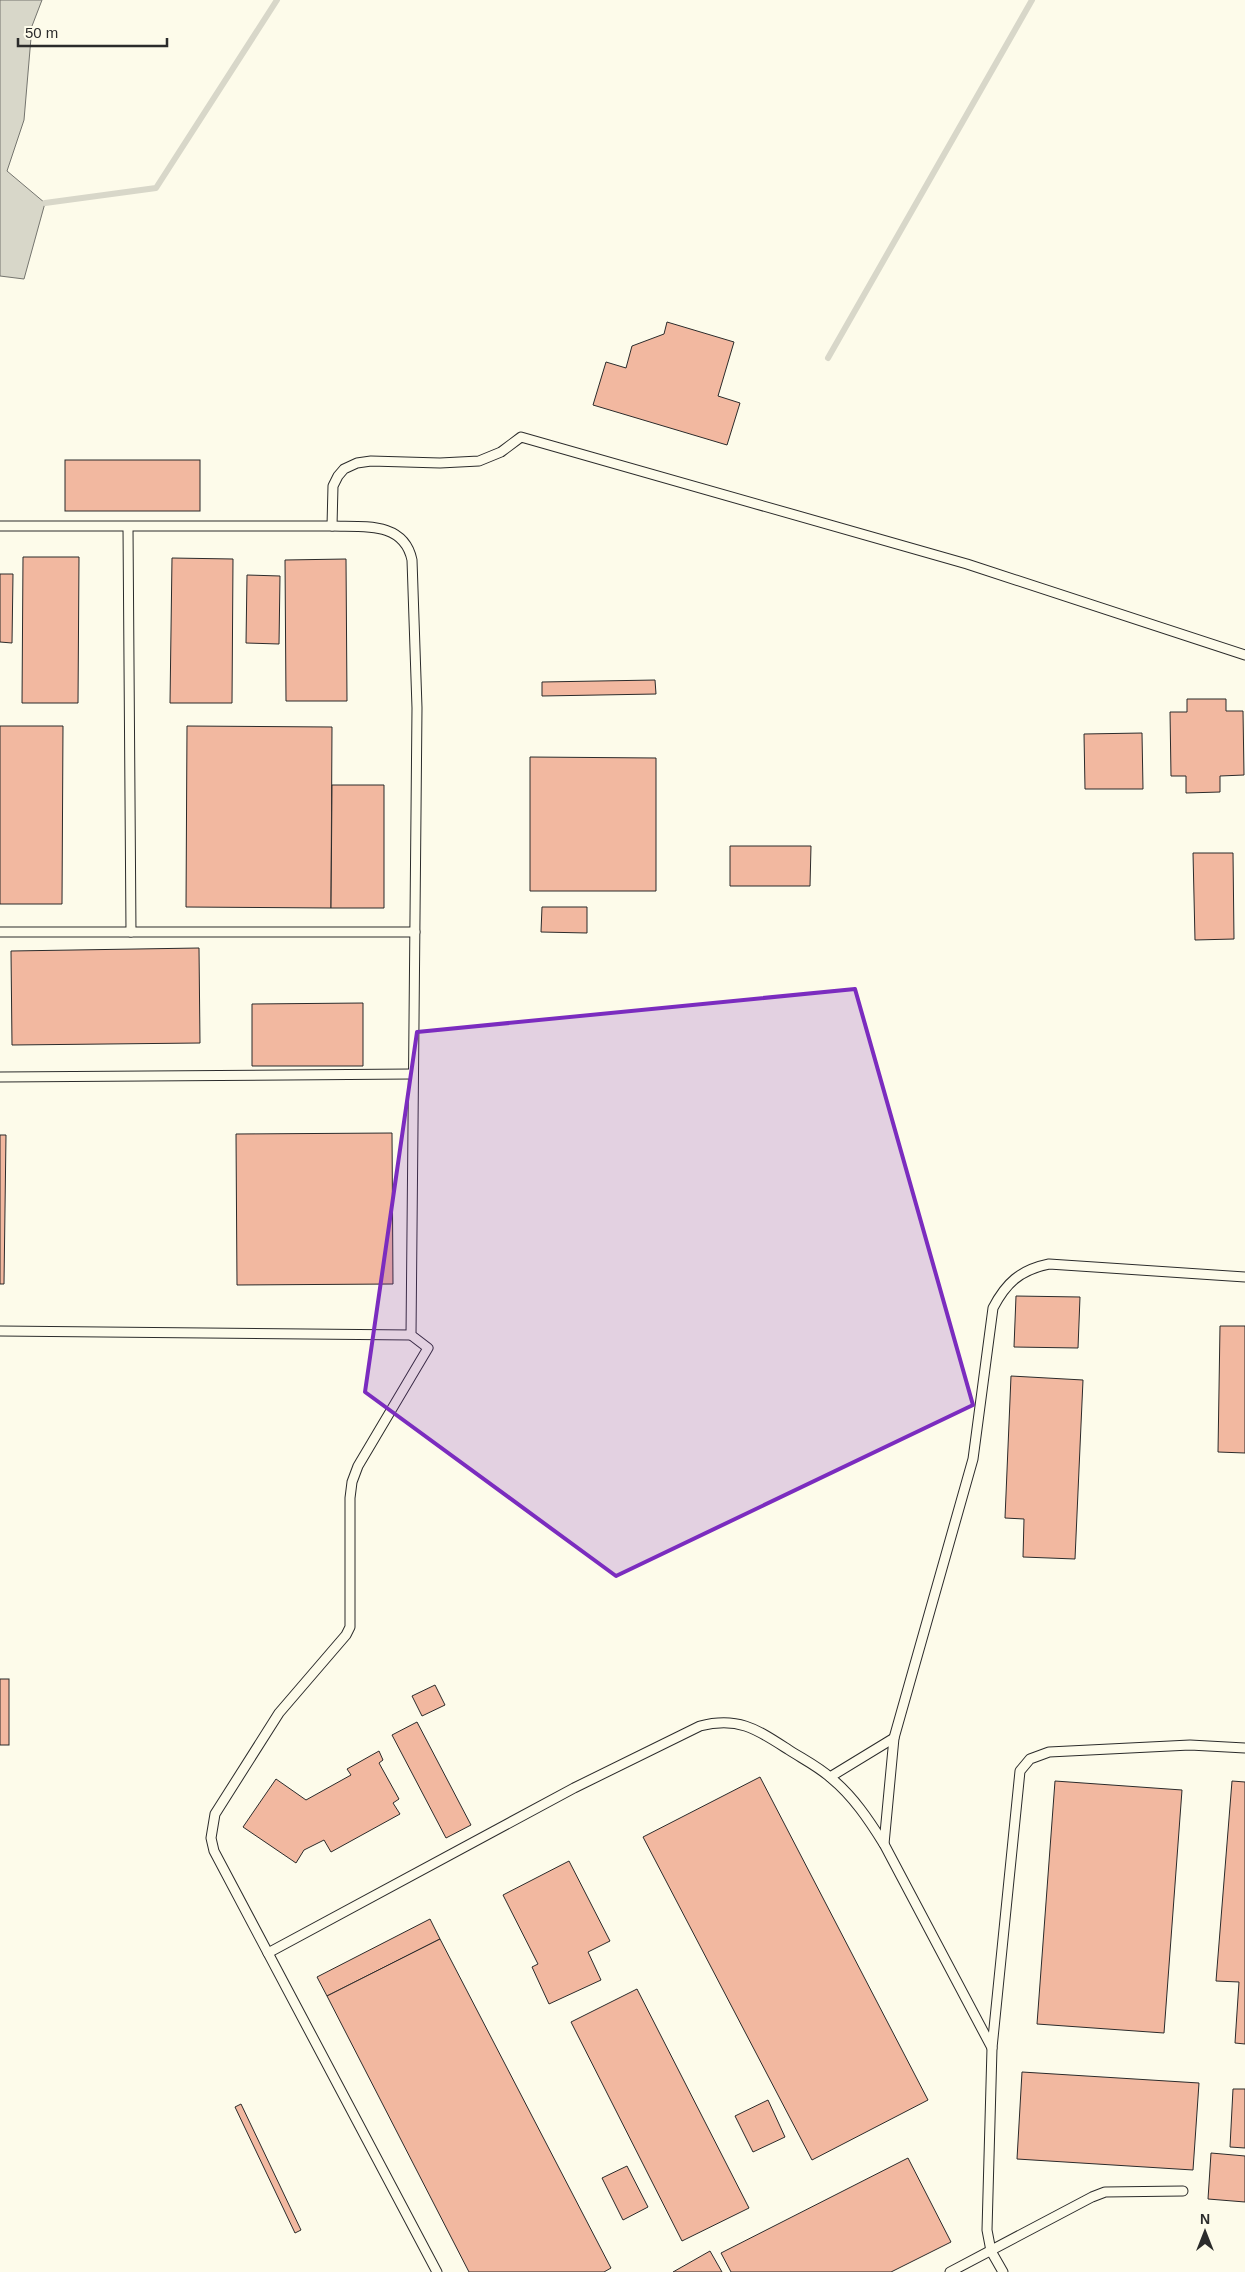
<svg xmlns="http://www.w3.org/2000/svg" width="1245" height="2272" font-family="Arial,sans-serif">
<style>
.water{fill:#d8d7c9;stroke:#74746e}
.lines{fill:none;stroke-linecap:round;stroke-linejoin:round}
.stream{stroke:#d8d7c9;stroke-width:6}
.building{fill:#f2b8a0;stroke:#2b2b2b}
.service-casing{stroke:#2b2b2b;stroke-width:11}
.service{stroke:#fdfbea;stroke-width:9}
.marked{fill:#7b2cbf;fill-opacity:0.2;stroke:#7b2cbf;stroke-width:4;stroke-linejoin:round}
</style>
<rect width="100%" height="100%" fill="#fdfbea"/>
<polygon class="water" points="0,0 42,0 32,26 24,120 7,171 45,203 24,279 0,276"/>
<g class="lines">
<g class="stream">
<polyline points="45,203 156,188 277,0"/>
<polyline points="828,358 1032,0"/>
</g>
</g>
<g class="building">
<polygon points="667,322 734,342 718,396 740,403 727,445 593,405 606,362 626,368 632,346 664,334"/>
<rect x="65" y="460" width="135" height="51"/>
<polygon points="23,557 79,557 78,703 22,703"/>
<polygon points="172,558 233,559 232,703 170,703"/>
<polygon points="346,559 347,701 286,701 285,560"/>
<polygon points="0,574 13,574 12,643 0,642"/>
<polygon points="247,575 280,576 279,644 246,643"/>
<polygon points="655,680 656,694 542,696 542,682"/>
<polygon points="1187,699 1226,699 1226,711 1243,711 1244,775 1220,776 1220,792 1186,793 1186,776 1171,776 1170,712 1187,712"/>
<polygon points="0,726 63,726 62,904 0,904"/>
<polygon points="187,726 332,727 331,908 186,907"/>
<polygon points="1142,733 1143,789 1085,789 1084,734"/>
<polygon points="530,757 656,758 656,891 530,891"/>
<polygon points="332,785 384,785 384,908 331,908"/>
<polygon points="730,846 811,846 810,886 730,886"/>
<polygon points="1193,853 1233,853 1234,939 1195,940"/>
<polygon points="542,907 587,907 587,933 541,932"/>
<polygon points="199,948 200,1043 12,1045 11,951"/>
<polygon points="363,1003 363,1066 252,1066 252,1004"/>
<polygon points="392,1133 393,1284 237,1285 236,1134"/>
<polygon points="0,1135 6,1135 4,1284 0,1284"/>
<polygon points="1016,1296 1080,1297 1078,1348 1014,1347"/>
<polygon points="1220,1326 1245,1326 1245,1453 1218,1452"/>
<polygon points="1011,1376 1083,1380 1075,1559 1023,1557 1024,1519 1005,1518"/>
<rect x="0" y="1679" width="9" height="66"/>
<polygon points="435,1685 445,1705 422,1716 412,1696"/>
<polygon points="417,1722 471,1825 446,1838 392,1735"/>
<polygon points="379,1751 383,1760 379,1763 399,1799 393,1803 400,1814 331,1852 324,1840 304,1850 296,1863 243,1827 276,1779 306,1800 351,1775 347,1769"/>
<polygon points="760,1777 928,2100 812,2160 643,1837"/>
<polygon points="1055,1781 1182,1790 1164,2033 1037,2024"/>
<polygon points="1232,1781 1245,1782 1245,2044 1235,2043 1239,1982 1216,1981"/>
<polygon points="569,1861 610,1941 588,1952 601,1980 549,2004 532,1967 538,1964 503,1895"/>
<polygon points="430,1919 440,1939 327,1996 317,1977"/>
<polygon points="440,1939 611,2268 604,2272 469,2272 327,1996"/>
<polygon points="637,1989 749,2208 682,2241 571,2022"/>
<polygon points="1022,2072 1199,2083 1193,2170 1017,2159"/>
<polygon points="1233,2089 1245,2089 1245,2148 1230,2147"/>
<polygon points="768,2100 785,2137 753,2152 735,2116"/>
<polygon points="241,2104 301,2230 295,2233 235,2107"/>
<polygon points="1211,2153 1245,2156 1245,2202 1208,2199"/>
<polygon points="908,2158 951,2242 891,2272 731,2272 721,2253"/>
<polygon points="627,2166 648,2207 623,2220 602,2178"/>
<polygon points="710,2251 722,2272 673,2272"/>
</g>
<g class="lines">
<defs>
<g id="service">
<polyline points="0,526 332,526 333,486 338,476 344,469 357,463 371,461 440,463 479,461 501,452 521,437 967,564 1245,655"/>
<path d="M 332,526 C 363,527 404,521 412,560 L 417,708 L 411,1335 L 428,1348 L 358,1466 L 352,1482 L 350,1498 L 350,1627 L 346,1635 L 279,1713 L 215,1814 L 211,1838 L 214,1851 L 437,2272"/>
<polyline points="128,528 131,932"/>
<polyline points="0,932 415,932"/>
<polyline points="0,1077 412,1074"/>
<polyline points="0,1331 411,1335"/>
<polyline points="830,1777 894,1738"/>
<path d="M 884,1844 L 894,1738 L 973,1459 L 993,1308 C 1006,1283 1020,1270 1049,1264 L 1245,1277"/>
<path d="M 268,1953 L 574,1788 L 700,1726 C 739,1716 758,1730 789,1750 C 803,1759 819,1767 831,1778 C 853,1796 869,1820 884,1844 L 992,2048"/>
<polyline points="950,2272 1092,2197 1105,2192 1183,2191"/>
<polyline points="1003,2272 991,2251 987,2230 992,2048 1020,1771 1030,1759 1049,1752 1190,1745 1245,1748"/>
</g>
</defs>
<use href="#service" class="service-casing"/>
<use href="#service" class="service"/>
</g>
<path class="marked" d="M 855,989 L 973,1405 L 616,1576 L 365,1392 L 417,1032 Z"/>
<g transform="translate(1205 2232)" stroke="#fdfbea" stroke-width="4" paint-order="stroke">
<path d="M0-4L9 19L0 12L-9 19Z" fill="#2b2b2b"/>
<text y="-8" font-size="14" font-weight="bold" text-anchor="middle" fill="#2b2b2b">N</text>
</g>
<path d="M18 38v8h149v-8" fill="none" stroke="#2b2b2b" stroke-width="2.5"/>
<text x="25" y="38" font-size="15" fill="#2b2b2b" stroke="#fdfbea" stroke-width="4" paint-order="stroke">50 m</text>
</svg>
